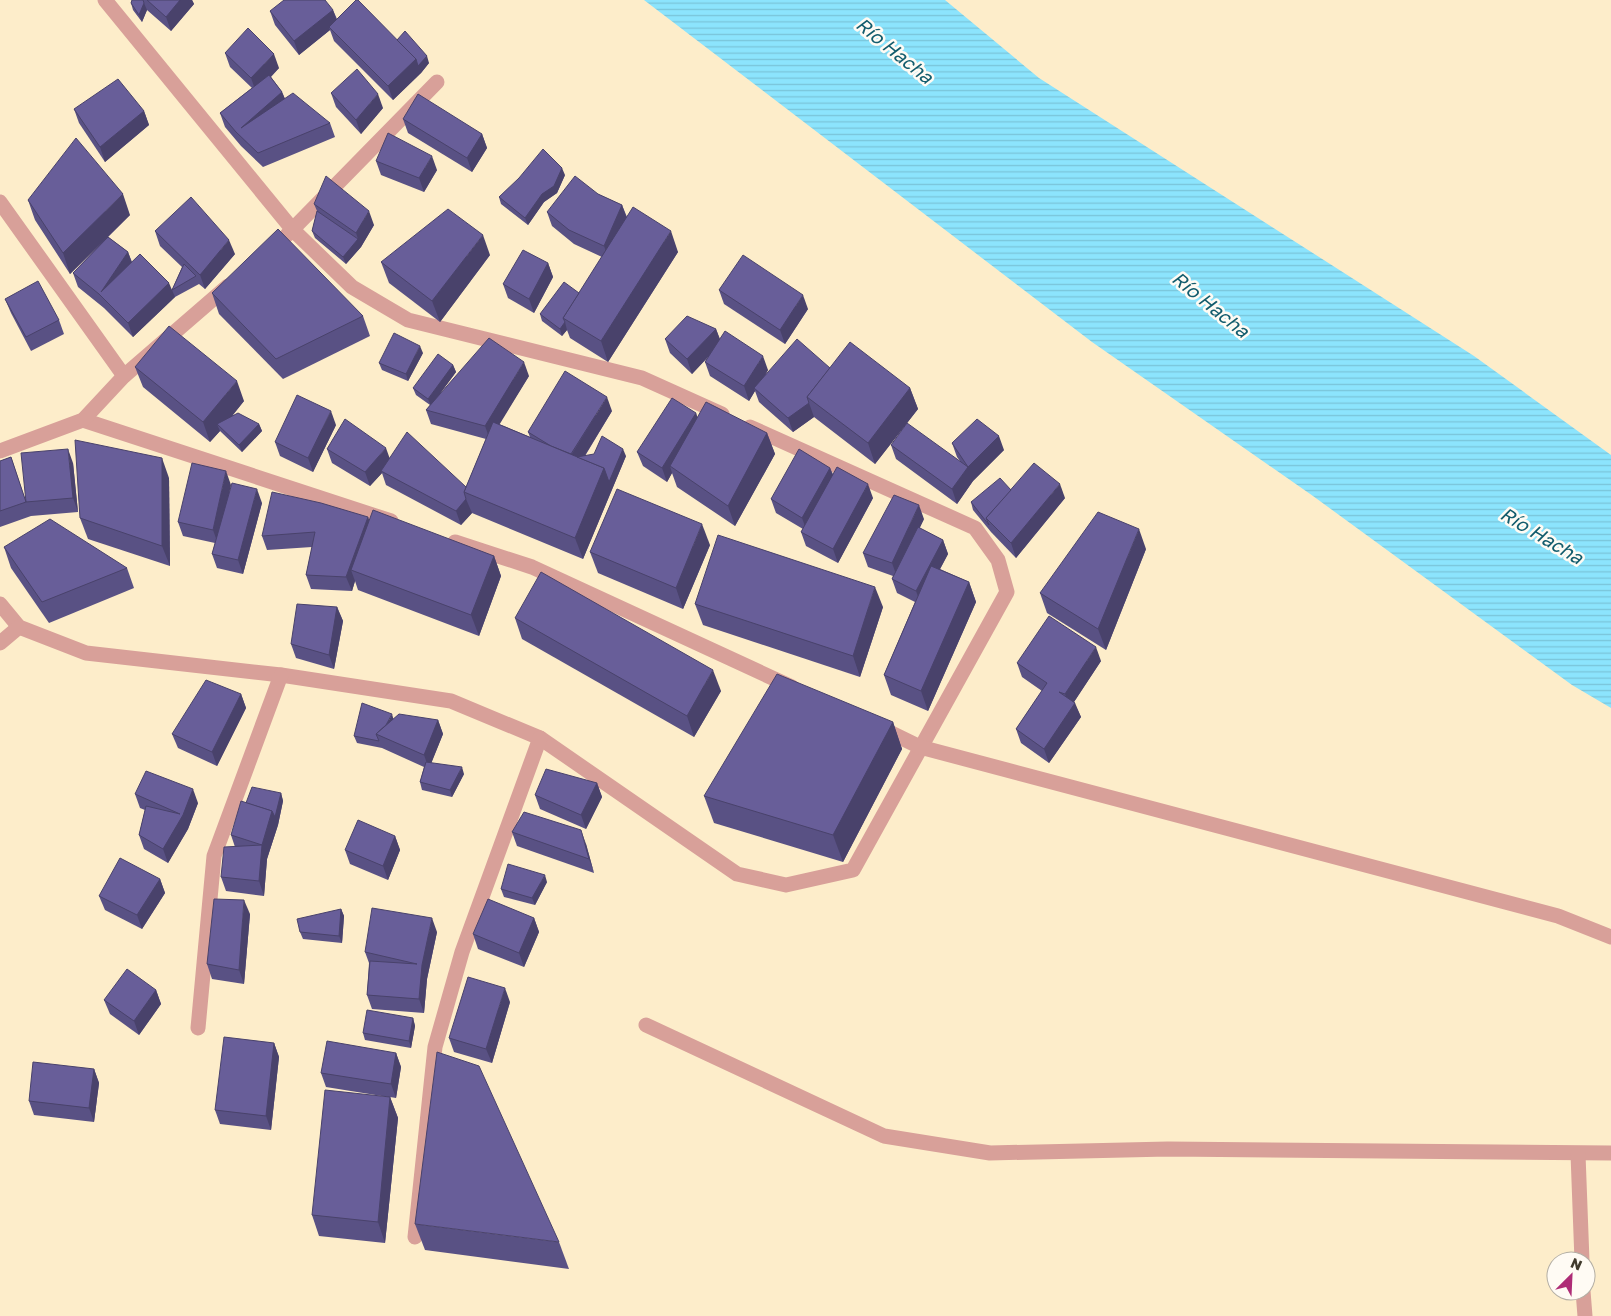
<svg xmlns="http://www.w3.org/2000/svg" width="1611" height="1316" font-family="'Golos Text',sans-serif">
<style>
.water{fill:url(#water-rules)}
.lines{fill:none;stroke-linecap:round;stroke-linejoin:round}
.street{stroke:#d8a099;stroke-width:15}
.wall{fill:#595184}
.shaded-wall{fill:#49426b}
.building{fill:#685e99;stroke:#49426b}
.labels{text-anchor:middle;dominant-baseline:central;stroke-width:5;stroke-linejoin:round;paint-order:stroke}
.water-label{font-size:19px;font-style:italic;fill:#125c6d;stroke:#fffbf4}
</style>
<defs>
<pattern id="water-rules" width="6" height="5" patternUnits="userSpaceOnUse" patternTransform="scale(1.25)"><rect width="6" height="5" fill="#8ce4fd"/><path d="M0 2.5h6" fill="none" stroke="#7ac4d9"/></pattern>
</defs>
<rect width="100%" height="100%" fill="#fdedca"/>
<polygon class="water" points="644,0 945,0 1039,78 1474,356 1611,455 1611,708 1572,685 1313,496 1092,342"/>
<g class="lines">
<g class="street">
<polyline points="105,0 293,230 352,287 408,320 642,378 722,414"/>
<polyline points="0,202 124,376"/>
<polyline points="287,235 437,82"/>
<polyline points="83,420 391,521"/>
<polyline points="0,451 83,420 124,376 228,286"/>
<polyline points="455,542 532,567 792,687"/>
<polyline points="0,604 19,627 86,653 281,675 451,701 540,738 737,874 786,885 853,870 1007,592 998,560 975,528 750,427"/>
<polyline points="0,643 19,627"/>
<polyline points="881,728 920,747 1558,916 1611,937"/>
<polyline points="646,1025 884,1136 990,1153 1168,1149 1611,1153"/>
<polyline points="198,1028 214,856 281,675"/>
<polyline points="1578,1154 1582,1261"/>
<polyline points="415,1237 435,1047 462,952 540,738"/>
<polyline points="1583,1291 1585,1316"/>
</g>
</g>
<g class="wall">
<polygon points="132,0 192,0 194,4 171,31 147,10 142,22 133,10 131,3"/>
<polygon points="333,10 337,19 397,40 429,63 421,73 393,100 334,41 330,30 299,55 275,25 270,11"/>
<polygon points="225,53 279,68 271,77 282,92 285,99 330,123 335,137 263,167 241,146 225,127 220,113 252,88 230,67"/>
<polygon points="331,93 383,108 361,134 336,107"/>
<polygon points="74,109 144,111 149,125 105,162 79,123"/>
<polygon points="403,119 482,134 487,148 472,172 408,133"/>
<polygon points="376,161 437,170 424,192 381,175"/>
<polygon points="565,175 557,193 544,202 528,225 501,204 499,197"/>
<polygon points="598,194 622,205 627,217 678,252 608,362 570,338 567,330 562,336 542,321 540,314 579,293 602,257 574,244 552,226 547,212"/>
<polygon points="28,200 130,215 108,237 128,252 132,262 172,290 182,267 160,246 155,231 235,254 205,289 199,284 175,297 133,337 104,308 78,287 73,273 103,241 70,274 35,220"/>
<polygon points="314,204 374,225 361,247 346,264 315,238 312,231 317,211"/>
<polygon points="490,255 440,322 389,283 381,262"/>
<polygon points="548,263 553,277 534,313 508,298 503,284"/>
<polygon points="719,290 808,309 785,344 724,304"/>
<polygon points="212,293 363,316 370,336 283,379 219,314"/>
<polygon points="5,299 59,320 64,334 31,351 11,313"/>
<polygon points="716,329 720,339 768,370 766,374 830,368 910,388 918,409 875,464 814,417 793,432 759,402 755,391 749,401 710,376 705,362 709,356 692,374 670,353 665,339"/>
<polygon points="423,353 408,381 382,370 379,363"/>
<polygon points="453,365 456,372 439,395 529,376 499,424 530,437 528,432 612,411 585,456 626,456 583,559 472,513 461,525 386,485 382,473 370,486 332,463 327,449 390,458 466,487 486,439 431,424 426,410 430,405 416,395 413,388"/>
<polygon points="135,367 244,401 233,415 259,424 262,431 242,452 220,431 210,442 143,387"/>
<polygon points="696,413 697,417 767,433 775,454 735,526 677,487 672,473 667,482 643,466 637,452"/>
<polygon points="336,425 313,472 280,456 275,442"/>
<polygon points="952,443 1004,450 973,481 957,504 896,459 891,445 960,461 957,457"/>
<polygon points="11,457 25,499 73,463 78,512 31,516 0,527 0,461"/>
<polygon points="830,468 833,474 873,498 838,563 806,546 801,532 803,529 776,513 771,499"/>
<polygon points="169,478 170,566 88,539 80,518"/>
<polygon points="231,485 229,492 262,503 243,574 217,568 212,554 215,543 183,536 178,522"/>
<polygon points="1011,490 1065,498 1016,558 991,532 973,510 971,502"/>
<polygon points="368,517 369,521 494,556 501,576 479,636 358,590 355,581 352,591 311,589 306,575 312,547 267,550 262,536"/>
<polygon points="924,519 919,528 943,540 948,554 940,569 969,582 976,602 928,711 891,695 884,675 915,602 897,593 892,579 893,576 868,567 863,553"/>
<polygon points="710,545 683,609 598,573 590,552"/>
<polygon points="4,547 127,568 134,588 49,623 11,568"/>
<polygon points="1146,549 1106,650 1047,613 1040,593"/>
<polygon points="695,604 883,607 860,677 703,625"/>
<polygon points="337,607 343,621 334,669 296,658 291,644"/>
<polygon points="515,618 721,691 694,737 522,639"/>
<polygon points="1101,661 1074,702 1081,717 1049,763 1021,743 1016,729 1042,691 1022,677 1017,663"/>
<polygon points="241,694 246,708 217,766 178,748 172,734"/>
<polygon points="393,719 438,720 443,734 431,763 464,774 452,797 422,790 420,782 424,767 382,748 357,743 354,736"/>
<polygon points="893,722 902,749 843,862 714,823 704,796"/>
<polygon points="597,783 602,797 586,829 540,809 535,795"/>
<polygon points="281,793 283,801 278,825 267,859 264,896 226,891 221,877 235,847 231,835 246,803"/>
<polygon points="135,794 198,803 188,829 168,863 144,849 139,835 145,810 140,808"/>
<polygon points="512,832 586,844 594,873 517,846"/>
<polygon points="395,836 400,850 388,880 350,864 345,850"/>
<polygon points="160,879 165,893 142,929 105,910 99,896"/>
<polygon points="547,882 535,905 504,897 501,889"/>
<polygon points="341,909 344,916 342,943 303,939 300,932"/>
<polygon points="250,914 244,984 212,979 207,964"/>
<polygon points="534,918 539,932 524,967 478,949 473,934"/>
<polygon points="437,932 427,979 424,1013 372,1009 367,995 369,963 365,952"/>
<polygon points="156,990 161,1004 139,1035 110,1014 104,1000"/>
<polygon points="510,1002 492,1063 454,1052 449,1038"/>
<polygon points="413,1018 415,1026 411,1048 365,1040 363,1033"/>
<polygon points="274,1043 279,1057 271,1130 220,1124 215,1110"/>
<polygon points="396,1053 401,1067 396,1098 390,1097 398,1118 385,1243 319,1236 312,1215 388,1097 326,1087 321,1073"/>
<polygon points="94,1069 99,1083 94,1122 34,1115 29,1101"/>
<polygon points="415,1224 559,1242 569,1269 425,1250"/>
</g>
<g class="shaded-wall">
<polygon points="180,0 192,0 194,4 171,31 166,17"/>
<polygon points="144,3 147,10 142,22 139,15"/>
<polygon points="333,10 338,24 329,27 330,30 299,55 294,41"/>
<polygon points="274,54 279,68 256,92 251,78"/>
<polygon points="427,56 429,63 421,73 393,100 388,86 416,59"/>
<polygon points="282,92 288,106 246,142 241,128"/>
<polygon points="378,94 383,108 361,134 356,120"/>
<polygon points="144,111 149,125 105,162 100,147"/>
<polygon points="482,134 487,148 472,172 467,158"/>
<polygon points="432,156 437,170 424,192 419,178"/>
<polygon points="562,168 565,175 557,193 544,202 528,225 525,218 542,194"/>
<polygon points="123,194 130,215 70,274 63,253"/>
<polygon points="622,205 627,219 609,260 604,246"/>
<polygon points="369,211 374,225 361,247 346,264 343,257 358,239 356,233"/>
<polygon points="671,231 678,252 608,362 601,341"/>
<polygon points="483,235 490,255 440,322 432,301"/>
<polygon points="229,240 235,254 205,289 200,275"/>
<polygon points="128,252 133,266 101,292"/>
<polygon points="548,263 553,277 534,313 529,299"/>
<polygon points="169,283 175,297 133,337 128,323"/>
<polygon points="803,295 808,309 785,344 780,330"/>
<polygon points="565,322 567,330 562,336 560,329"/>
<polygon points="716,329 721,343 692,374 687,359"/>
<polygon points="420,346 423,353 408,381 406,374"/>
<polygon points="763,356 768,370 756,389 754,388 755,391 749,401 744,386"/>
<polygon points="524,362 529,376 490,440 485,426"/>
<polygon points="453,365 456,372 431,406 428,399"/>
<polygon points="237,381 244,401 222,428 217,424 220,431 210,442 203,422"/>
<polygon points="910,388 918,409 875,464 868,443"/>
<polygon points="607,397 612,411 582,460 570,457"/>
<polygon points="809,403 814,417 793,432 788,418"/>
<polygon points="331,411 336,425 313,472 308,458"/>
<polygon points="696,413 701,428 670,466 672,473 667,482 662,468"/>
<polygon points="259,424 262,431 242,452 239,445"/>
<polygon points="767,433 775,454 735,526 728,506"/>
<polygon points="999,436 1004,450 973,481 957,504 952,489 968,467"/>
<polygon points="386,448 391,462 381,471 382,473 370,486 365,472"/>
<polygon points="68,449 73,463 78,512 73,498"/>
<polygon points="623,449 626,456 583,559 575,538 604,468"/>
<polygon points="162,458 169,478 170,566 162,546"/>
<polygon points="830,468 835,482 807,532 802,518"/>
<polygon points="226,471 231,485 218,544 213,530"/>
<polygon points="868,484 873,498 838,563 833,549"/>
<polygon points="1060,484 1065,498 1016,558 1011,543"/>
<polygon points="257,489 262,503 243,574 238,560"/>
<polygon points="466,499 472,513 461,525 456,511"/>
<polygon points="919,505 924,519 897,577 892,563"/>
<polygon points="368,517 373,531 351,570 355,581 352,591 346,577"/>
<polygon points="702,524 710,545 683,609 676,588"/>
<polygon points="1139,529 1146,549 1106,650 1098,629"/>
<polygon points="943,540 948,554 921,605 916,591"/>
<polygon points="494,556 501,576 479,636 471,615"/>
<polygon points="969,582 976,602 928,711 921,691"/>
<polygon points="875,587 883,607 860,677 853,656"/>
<polygon points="337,607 343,621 334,669 329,655"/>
<polygon points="1096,647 1101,661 1070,708 1065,694"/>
<polygon points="713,670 721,691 694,737 687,716"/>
<polygon points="241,694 246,708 217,766 212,752"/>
<polygon points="1075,703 1081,717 1049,763 1044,749"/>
<polygon points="392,714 394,721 381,736"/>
<polygon points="438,720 443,734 429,769 424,755"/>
<polygon points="893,722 902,749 843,862 833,835"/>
<polygon points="462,767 464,774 452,797 450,790"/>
<polygon points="597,783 602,797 586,829 581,815"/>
<polygon points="193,789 198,803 188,829 168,863 163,849"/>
<polygon points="281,793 283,801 278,825 267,859 264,896 259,881 262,845 272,811"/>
<polygon points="581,830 586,844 594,873 589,859"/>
<polygon points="395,836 400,850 388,880 383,866"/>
<polygon points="545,875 547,882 535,905 532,898"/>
<polygon points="160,879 165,893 142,929 137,915"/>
<polygon points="244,900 250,914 244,984 239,970"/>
<polygon points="341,909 344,916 342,943 339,936"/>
<polygon points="432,918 437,932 427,979 424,1013 419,999 422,965"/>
<polygon points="534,918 539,932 524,967 519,953"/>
<polygon points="505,988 510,1002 492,1063 486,1049"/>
<polygon points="156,990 161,1004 139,1035 134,1021"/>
<polygon points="413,1018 415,1026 411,1048 409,1041"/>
<polygon points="274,1043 279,1057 271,1130 266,1116"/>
<polygon points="396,1053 401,1067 396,1098 391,1084"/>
<polygon points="94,1069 99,1083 94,1122 89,1108"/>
<polygon points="390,1097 398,1118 385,1243 378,1222"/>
</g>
<g class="building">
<polygon points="132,0 143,0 144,3 139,15 131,3"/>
<polygon points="147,0 180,0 166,17"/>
<polygon points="284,0 325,0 333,10 294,41 270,11"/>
<polygon points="356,0 358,0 416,59 388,86 329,27"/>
<polygon points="248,28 274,54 251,78 225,53"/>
<polygon points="405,31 427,56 418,66 416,59 397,40"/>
<polygon points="357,69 378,94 356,120 331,93"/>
<polygon points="269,75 282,92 241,128 293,93 330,123 258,153 236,132 220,113"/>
<polygon points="118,79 144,111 100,147 74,109"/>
<polygon points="418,94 482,134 467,158 403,119"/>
<polygon points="388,133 432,156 419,178 376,161"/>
<polygon points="76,138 123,194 63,253 28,200"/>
<polygon points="543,149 562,168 554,186 542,194 525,218 499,197 519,178"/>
<polygon points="326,176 369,211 356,233 314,204"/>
<polygon points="575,176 598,194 622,205 604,246 569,230 547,212"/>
<polygon points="191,197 229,240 200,275 155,231"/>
<polygon points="633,207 671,231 601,341 563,318"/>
<polygon points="448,209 483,235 432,301 381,262"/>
<polygon points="317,211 358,239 343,257 312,231"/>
<polygon points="278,229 363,316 276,359 212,293"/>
<polygon points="108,237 128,252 101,292 140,254 169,283 128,323 99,294 73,273"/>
<polygon points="523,250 548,263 529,299 503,284"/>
<polygon points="743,255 803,295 780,330 719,290"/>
<polygon points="184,264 196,276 172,290"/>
<polygon points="38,281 59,320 26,337 5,299"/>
<polygon points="564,282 579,293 563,318 565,322 560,329 540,314"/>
<polygon points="687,316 716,329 687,359 665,339"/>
<polygon points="169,326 237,381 203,422 135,367"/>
<polygon points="725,331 763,356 744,386 705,362"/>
<polygon points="394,333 420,346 406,374 379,363"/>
<polygon points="489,338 524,362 485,426 426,410"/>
<polygon points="797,339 830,368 807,397 809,403 788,418 754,388"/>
<polygon points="850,342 910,388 868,443 807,397"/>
<polygon points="438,354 453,365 428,399 413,388"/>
<polygon points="565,371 607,397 571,454 551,446 528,432"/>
<polygon points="297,395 331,411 308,458 275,442"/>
<polygon points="672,398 696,413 662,468 637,452"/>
<polygon points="706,402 767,433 728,506 670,466"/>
<polygon points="238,413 259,424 239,445 217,424"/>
<polygon points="345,419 386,448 365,472 327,449"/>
<polygon points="977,419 999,436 968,467 952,489 891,445 907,423 968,467 952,443"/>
<polygon points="493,422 604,468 575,538 464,492"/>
<polygon points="407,432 466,487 464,492 466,499 456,511 381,471"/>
<polygon points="602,436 623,449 609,482 604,468 577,457 594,454"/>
<polygon points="75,440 162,458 162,546 80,518"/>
<polygon points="68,449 73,498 26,502 0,511 0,461 11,457 26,502 21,453"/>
<polygon points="799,449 830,468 802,518 771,499"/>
<polygon points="192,463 226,471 213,530 178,522"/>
<polygon points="1034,463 1060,484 1011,543 986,518"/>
<polygon points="837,467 868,484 833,549 801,532"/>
<polygon points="1000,478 1011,490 986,518 989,525 971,502"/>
<polygon points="232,483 257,489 238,560 212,554"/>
<polygon points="617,489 702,524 676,588 590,552"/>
<polygon points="272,492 321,503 368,517 346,577 306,575 315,532 262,536"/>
<polygon points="894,495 919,505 892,563 863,553"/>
<polygon points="373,510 494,556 471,615 351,570"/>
<polygon points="1098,512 1139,529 1098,629 1040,593"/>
<polygon points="50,519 127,568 42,602 4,547"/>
<polygon points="918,527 943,540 916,591 892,579"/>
<polygon points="718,535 875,587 853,656 695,604"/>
<polygon points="931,566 969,582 921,691 884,675"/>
<polygon points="541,572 713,670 687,716 515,618"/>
<polygon points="297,604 337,607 329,655 291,644"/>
<polygon points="1049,616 1096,647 1065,694 1059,692 1075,703 1044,749 1016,729 1047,683 1017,663"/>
<polygon points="777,674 893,722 833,835 704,796"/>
<polygon points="206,680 241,694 212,752 172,734"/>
<polygon points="362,703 392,714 386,725 376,734 379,741 354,736"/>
<polygon points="399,714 438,720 424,755 376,734"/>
<polygon points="426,762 462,767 450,790 420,782"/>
<polygon points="546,769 597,783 581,815 535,795"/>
<polygon points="146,771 193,789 183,815 163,849 139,835 146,806 180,814 135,794"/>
<polygon points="252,787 281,793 275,817 272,811 246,803"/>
<polygon points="241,801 272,811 262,845 231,835"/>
<polygon points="524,812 581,830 589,859 512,832"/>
<polygon points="358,820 395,836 383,866 345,850"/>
<polygon points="262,845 259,881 221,877 224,847"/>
<polygon points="120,858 160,879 137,915 99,896"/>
<polygon points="508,864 545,875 532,898 501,889"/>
<polygon points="214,899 244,900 239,970 207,964"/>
<polygon points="488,899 534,918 519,953 473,934"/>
<polygon points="372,908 432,918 422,965 419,999 367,995 370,961 417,964 365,952"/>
<polygon points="341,909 339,936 300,932 297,919"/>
<polygon points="127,969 156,990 134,1021 104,1000"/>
<polygon points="468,977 505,988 486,1049 449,1038"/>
<polygon points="367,1010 413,1018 409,1041 363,1033"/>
<polygon points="224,1037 274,1043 266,1116 215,1110"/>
<polygon points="327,1041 396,1053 391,1084 321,1073"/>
<polygon points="437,1052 479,1066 559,1242 415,1224"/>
<polygon points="33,1062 94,1069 89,1108 29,1101"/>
<polygon points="325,1090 390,1097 378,1222 312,1215"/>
</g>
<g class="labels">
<g class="water-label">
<text transform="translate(895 50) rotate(39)">Río Hacha</text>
<text transform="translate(1211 304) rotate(39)">Río Hacha</text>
<text transform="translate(1542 535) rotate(31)">Río Hacha</text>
</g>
</g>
<g transform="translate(1571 1276) rotate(24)"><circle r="24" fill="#fffbf4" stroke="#b3aea4"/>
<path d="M0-4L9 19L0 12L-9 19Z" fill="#ae2c76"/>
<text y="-8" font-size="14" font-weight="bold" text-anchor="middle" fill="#403a2c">N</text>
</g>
</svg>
